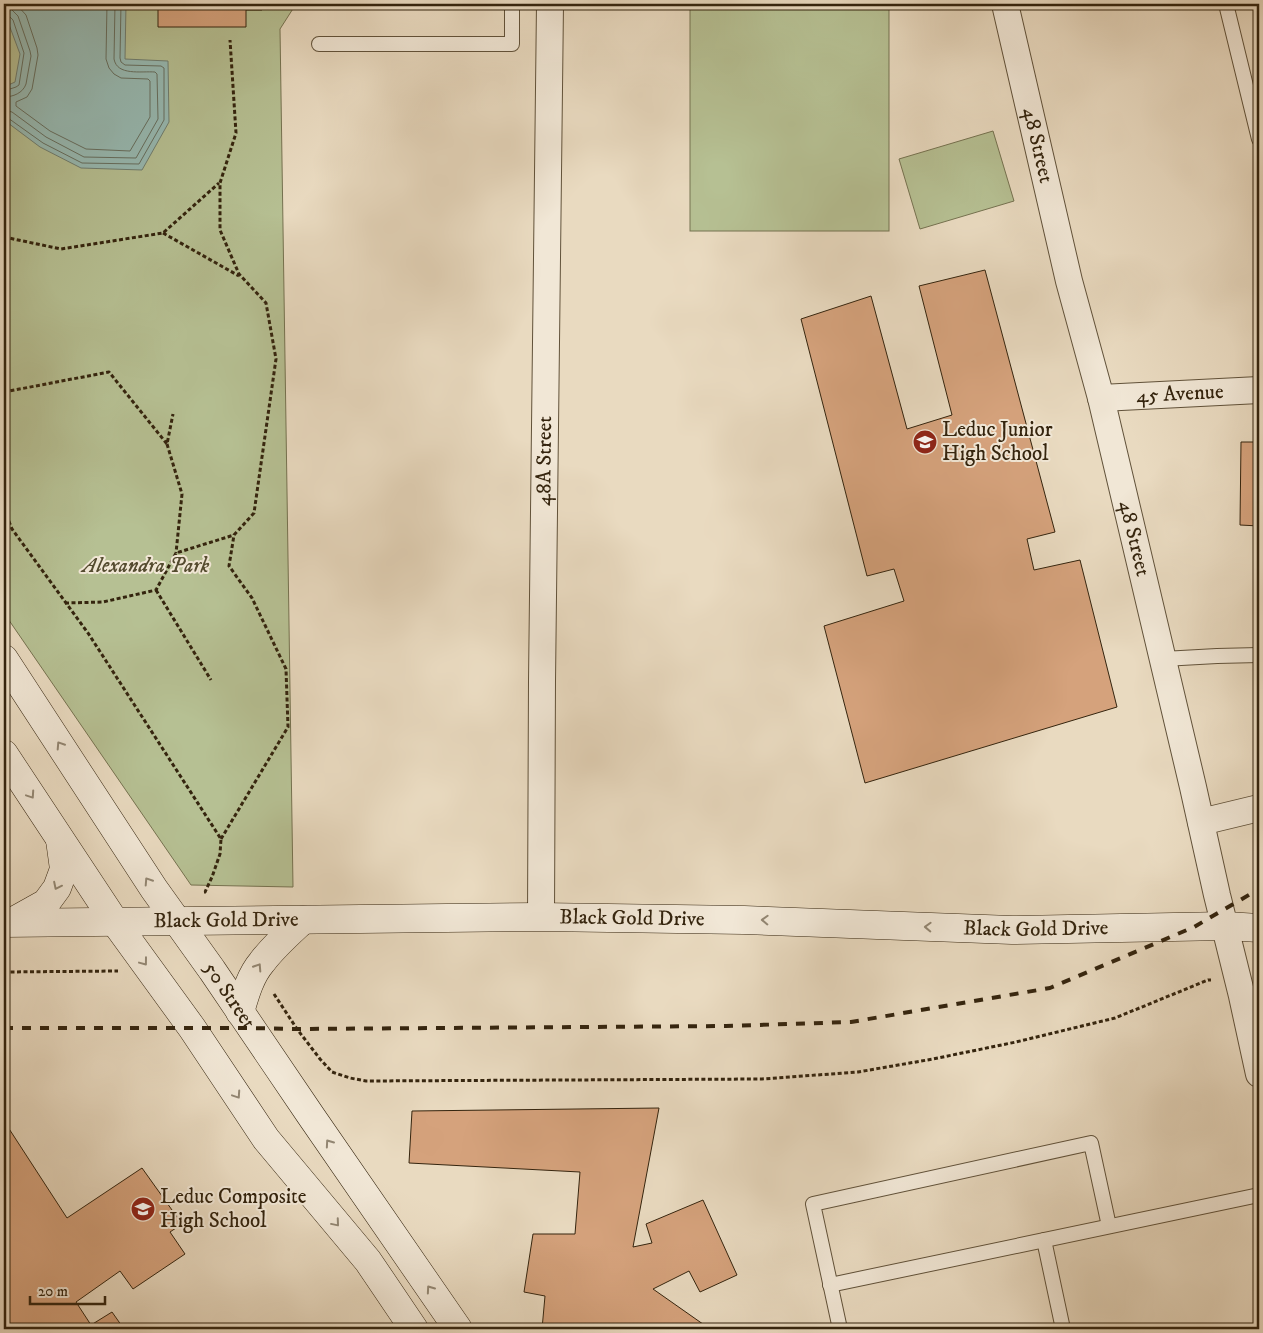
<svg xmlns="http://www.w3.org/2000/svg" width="1263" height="1333" font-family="'IM FELL DW Pica',serif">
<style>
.green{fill:#b6c093;stroke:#757250}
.water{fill:#97bab3;stroke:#6f7e71}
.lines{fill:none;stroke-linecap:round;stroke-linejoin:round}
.shore{stroke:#666f60;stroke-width:1}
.building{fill:#d5a27c;stroke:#34240e}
.lane-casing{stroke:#61523a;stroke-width:16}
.street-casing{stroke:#61523a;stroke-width:28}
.secondary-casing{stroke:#34240e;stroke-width:29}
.path{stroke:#34240e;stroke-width:3;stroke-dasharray:4 2.5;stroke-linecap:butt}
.lane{stroke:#f1e7d6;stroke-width:14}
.street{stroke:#f1e7d6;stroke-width:26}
.secondary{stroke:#f1e7d6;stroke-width:28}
.rail{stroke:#34240e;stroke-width:4;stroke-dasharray:9 9;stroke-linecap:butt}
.oneway{stroke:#928672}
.labels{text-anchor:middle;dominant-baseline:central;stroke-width:4;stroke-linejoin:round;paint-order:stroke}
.street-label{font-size:21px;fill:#34240e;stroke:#f1e7d6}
.poi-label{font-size:21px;fill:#34240e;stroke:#f1e7d6;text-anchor:start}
.park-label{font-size:21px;font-style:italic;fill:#544b2f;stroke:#f1e7d6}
</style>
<rect width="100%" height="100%" fill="#e9dac0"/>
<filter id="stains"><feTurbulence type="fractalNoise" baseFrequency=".004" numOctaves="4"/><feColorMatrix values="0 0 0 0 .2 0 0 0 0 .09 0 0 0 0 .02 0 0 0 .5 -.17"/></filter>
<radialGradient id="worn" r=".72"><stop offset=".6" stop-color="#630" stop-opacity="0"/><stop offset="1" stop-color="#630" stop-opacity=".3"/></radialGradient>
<g class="green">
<polygon points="4,4 296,4 280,29 293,887 191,885 4,613"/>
<rect x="690" y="4" width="199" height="227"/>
<polygon points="993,131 1014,201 920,229 899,159"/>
</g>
<polygon class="water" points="4,4 126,4 125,59 168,61 169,122 142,170 81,168 40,147 4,120 4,87 15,82 20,54 8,22 4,17"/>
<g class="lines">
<g class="shore">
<polyline points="16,4 26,15 37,48 38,55 32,89 27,97 16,102 16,106 50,131 86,149 130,151 150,117 150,81 148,79 121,78 114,74 109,68 106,59 107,4"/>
<path d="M 4,8 L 11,9 L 18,16 L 30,51 L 31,56 L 26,84 C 23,93 13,97 4,97"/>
<polyline points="4,14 8,15 13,20 24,53 19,85 16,87 4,91"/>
<path d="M 4,110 L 12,112 L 46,137 L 84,157 L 136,158 L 158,119 L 157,74 L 155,72 C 141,71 117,76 114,59 L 115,4"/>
<polyline points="4,117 8,118 43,143 82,163 139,164 164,120 164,68 161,66 125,65 121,62 120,58 121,4"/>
</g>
</g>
<g class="building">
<polygon points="158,4 262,4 262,10 246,10 246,27 158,27"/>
<polygon points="985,270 1055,532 1027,539 1034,570 1080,560 1117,707 865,783 824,626 904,601 894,569 867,576 801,319 871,296 907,429 952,415 919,286"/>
<polygon points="1241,442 1259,442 1259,526 1240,525"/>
<polygon points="659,1108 633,1247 652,1243 646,1224 703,1200 737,1275 700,1292 689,1271 653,1289 710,1329 542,1329 545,1296 524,1292 533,1234 575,1234 580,1172 409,1163 412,1111"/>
<polygon points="4,1121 67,1218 142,1168 182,1224 170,1232 185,1254 133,1289 120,1271 76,1302 91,1325 112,1312 124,1329 4,1329"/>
</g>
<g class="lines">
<defs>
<g id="lane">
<polyline points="1226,4 1259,139"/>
<polyline points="319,44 512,44 512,4"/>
<polyline points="1163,659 1217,656 1259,655"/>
<polyline points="1044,1240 1063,1329"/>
<polyline points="830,1285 1259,1195"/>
<polyline points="840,1329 813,1204 1091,1143 1109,1226"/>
</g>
<g id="street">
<path id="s1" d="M 1005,4 L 1069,281 L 1101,398 L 1193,787 L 1217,895 L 1242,996 L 1259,1074"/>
<path id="s2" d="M 1101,398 L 1259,390"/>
<polyline points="1201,822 1259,808"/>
<path id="s3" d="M 541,917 L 542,681 L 550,4"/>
</g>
<g id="secondary">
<path id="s4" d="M 4,659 L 154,889 L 212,970 L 311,1116 L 458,1329"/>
<polyline points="4,754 115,922 192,1028 266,1139 368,1261 414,1329"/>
<polyline points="12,922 46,903 57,888 64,869 60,840"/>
<path id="s5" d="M 4,923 L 541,917 L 744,920 L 1012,930 L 1226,926 L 1259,928"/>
<path d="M 240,1012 C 245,995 250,976 262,962 C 274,946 289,933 303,920"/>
</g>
</defs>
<use href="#lane" class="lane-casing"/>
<use href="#street" class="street-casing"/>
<use href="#secondary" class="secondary-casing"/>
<g class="path">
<polyline points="163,233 239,276"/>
<polyline points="4,237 61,249 163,233 219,183"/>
<polyline points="4,392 109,372 167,444 173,414"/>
<polyline points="167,444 182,494 176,553"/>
<polyline points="4,509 12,529 88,633 221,839 220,854 212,877 205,892 203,892"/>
<polyline points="156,590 211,680"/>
<polyline points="65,603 103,602 156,590 176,553 234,535"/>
<polyline points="221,839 288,727 286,669 252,598 229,566 234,535 254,513 276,359 266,303 239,274 220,230 220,183 236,133 230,40"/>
<polyline points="4,972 118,971"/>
<polyline points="274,994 297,1029 320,1059 332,1072 350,1078 366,1081 762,1079 858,1072 933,1059 1016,1042 1115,1018 1208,980 1211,980"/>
</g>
<use href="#lane" class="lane"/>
<use href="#street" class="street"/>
<use href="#secondary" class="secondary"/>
<polyline class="rail" points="4,1028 250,1028 297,1029 726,1026 851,1022 1050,988 1194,927 1259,889"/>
</g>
<defs><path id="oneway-chevron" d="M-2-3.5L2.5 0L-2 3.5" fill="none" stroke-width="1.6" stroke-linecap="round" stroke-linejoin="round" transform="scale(1.25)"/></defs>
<g class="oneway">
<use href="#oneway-chevron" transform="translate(60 745) rotate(-123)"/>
<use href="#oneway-chevron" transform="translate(31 795) rotate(56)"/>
<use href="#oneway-chevron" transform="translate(148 881) rotate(-123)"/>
<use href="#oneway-chevron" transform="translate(57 886) rotate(116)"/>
<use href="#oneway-chevron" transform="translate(765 920) rotate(-178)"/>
<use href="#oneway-chevron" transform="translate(928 927) rotate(-178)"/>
<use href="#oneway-chevron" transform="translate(144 962) rotate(53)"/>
<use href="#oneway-chevron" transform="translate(258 967) rotate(-57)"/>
<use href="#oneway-chevron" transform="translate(237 1095) rotate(56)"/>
<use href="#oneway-chevron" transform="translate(329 1143) rotate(-125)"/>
<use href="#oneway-chevron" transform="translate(336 1223) rotate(50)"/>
<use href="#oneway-chevron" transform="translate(430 1289) rotate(-125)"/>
</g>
<defs>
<symbol id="school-disc" viewBox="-11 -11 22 22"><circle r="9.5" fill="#8f2418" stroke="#f1e7d6"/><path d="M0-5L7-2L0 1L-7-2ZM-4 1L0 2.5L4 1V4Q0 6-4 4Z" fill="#fff"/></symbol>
</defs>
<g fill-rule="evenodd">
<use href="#school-disc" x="911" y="428" width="28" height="28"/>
<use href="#school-disc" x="129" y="1195" width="28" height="28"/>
</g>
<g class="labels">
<g class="street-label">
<text stroke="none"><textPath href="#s1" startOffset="145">48 Street</textPath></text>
<text stroke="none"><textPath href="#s2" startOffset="79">45 Avenue</textPath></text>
<text stroke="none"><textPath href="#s3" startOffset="456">48A Street</textPath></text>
<text stroke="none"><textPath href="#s1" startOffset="550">48 Street</textPath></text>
<text stroke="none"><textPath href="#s5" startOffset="628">Black Gold Drive</textPath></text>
<text stroke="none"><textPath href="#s5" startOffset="222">Black Gold Drive</textPath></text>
<text stroke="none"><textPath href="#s5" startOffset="1032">Black Gold Drive</textPath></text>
<text stroke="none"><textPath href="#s4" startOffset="405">50 Street</textPath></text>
</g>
<g class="poi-label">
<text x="942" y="430">Leduc Junior<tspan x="942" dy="24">High School</tspan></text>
<text x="160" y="1197">Leduc Composite<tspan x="160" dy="24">High School</tspan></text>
</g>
<g class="park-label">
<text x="146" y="566">Alexandra Park</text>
</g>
</g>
<rect width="1263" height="1333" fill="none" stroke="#e9dac0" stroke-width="20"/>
<rect x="5" y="5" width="1253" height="1323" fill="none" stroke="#34240e" stroke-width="2.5"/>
<rect x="10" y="10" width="1243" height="1313" fill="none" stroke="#34240e"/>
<path d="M30 1296v8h75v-8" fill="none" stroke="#34240e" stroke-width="2.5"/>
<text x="38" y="1296" font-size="15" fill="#34240e" stroke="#f1e7d6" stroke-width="4" paint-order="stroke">20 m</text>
<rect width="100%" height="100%" filter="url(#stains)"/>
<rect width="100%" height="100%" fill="url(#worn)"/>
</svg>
